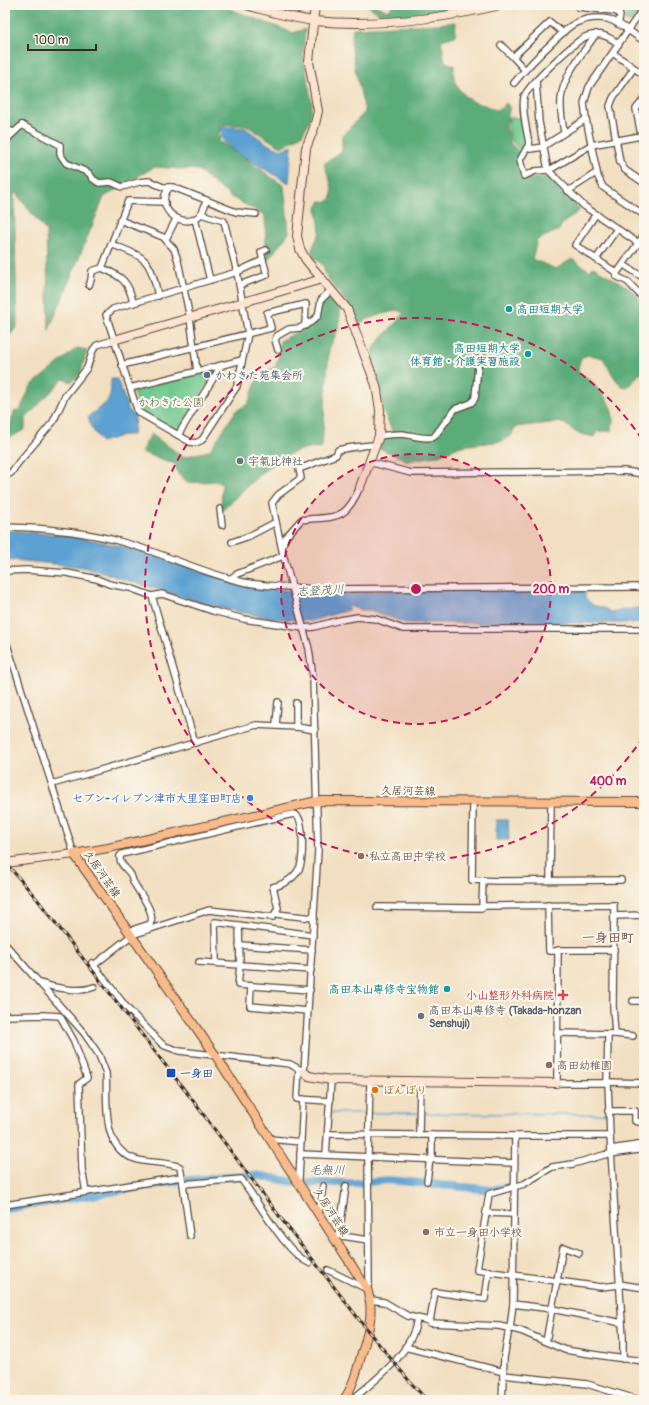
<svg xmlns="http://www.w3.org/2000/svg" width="649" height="1405" font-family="Pangolin,'Klee One',sans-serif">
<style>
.green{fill:#70c88f;stroke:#567956}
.forest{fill:#5cac7a;stroke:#4c6b4c}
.water{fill:#5ca1d1;stroke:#4c6678}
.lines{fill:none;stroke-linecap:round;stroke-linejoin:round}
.stream{stroke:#5ca1d1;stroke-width:1.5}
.river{stroke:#5ca1d1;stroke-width:8}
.street-tunnel{stroke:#cdbba0;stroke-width:5.5;stroke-dasharray:5.5 3;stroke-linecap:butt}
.street-casing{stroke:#564536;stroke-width:8}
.secondary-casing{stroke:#564536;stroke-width:10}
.primary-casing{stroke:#564536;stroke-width:10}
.street{stroke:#fff;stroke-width:5.5}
.secondary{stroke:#fde4d1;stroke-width:8}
.primary{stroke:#fabb8b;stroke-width:8}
.rail-casing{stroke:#3b2a1e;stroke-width:3}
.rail{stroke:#fbf7ec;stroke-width:1.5;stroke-dasharray:4.5;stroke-linecap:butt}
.secondary-bridge-casing{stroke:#564536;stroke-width:10;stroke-linecap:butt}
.secondary-bridge{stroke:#fde4d1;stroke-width:8}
.ring{fill:none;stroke:#c2185b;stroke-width:2;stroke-dasharray:7 5}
.culture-dot{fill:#0f9aa8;stroke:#fbf7ec;stroke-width:1.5}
.service-dot{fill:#5c6f8a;stroke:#fbf7ec;stroke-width:1.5}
.worship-dot{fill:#6b7280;stroke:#fbf7ec;stroke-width:1.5}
.shop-dot{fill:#3f7fe0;stroke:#fbf7ec;stroke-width:1.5}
.education-dot{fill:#8d6e63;stroke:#fbf7ec;stroke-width:1.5}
.health-dot{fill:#e0444e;stroke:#fbf7ec;stroke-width:1.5}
.transit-dot{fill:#1a4fb4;stroke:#fbf7ec;stroke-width:1.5}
.food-dot{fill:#e8710a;stroke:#fbf7ec;stroke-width:1.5}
.labels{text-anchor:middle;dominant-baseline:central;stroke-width:4;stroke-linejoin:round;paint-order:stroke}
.culture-label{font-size:11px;font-weight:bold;fill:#0d838f;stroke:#fbf7ec;text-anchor:end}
.service-label{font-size:11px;font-weight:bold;fill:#4e5e75;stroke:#fbf7ec;text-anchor:start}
.park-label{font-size:11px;fill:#4b5940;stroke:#fbf7ec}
.worship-label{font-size:11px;font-weight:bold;fill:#5b616d;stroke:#fbf7ec;text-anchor:start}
.street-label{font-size:11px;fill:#3b2a1e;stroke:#fbf7ec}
.shop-label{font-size:11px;font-weight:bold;fill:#366cbe;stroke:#fbf7ec;text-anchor:end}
.education-label{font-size:11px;font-weight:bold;fill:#785e54;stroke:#fbf7ec;text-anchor:start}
.health-label{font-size:11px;font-weight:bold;fill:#be3a42;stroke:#fbf7ec;text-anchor:end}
.transit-label{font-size:11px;font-weight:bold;fill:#164399;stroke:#fbf7ec;text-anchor:start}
.food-label{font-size:11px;font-weight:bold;fill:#c56008;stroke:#fbf7ec;text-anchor:start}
.water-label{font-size:12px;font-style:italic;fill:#485a66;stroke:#fbf7ec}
.quarter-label{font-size:13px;font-weight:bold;fill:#744d3f;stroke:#fbf7ec}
.centre{fill:#c2185b;stroke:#fbf7ec;stroke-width:2}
.ring-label{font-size:12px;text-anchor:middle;font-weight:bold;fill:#c2185b;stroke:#fbf7ec;stroke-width:4;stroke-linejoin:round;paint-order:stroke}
</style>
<rect width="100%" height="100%" fill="#fbf7ec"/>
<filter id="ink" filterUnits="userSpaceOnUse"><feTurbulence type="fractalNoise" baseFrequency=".025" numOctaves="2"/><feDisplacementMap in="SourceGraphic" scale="8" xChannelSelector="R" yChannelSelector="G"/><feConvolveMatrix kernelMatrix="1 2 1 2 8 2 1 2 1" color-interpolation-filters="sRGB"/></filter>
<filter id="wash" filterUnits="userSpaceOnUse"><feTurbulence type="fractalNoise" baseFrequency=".012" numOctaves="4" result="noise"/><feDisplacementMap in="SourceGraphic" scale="16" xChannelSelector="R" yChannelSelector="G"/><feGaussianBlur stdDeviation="0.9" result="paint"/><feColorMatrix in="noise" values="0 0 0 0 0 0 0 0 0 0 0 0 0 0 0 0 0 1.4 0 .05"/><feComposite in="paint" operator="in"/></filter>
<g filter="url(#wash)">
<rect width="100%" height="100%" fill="#f2dfc1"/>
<g class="green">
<path d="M 615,5 L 643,5 L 631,22 L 626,21 L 625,18 L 627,13 C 624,7 621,7 615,6 Z"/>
<path d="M 509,118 L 522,118 L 527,144 L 522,152 C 510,141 507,134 509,118 Z"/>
<polygon points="213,369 215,372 179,430 175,431 141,412 139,409 133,392 135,389"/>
</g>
<g class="forest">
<polygon points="5,5 220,5 293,33 305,29 303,55 312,104 310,119 302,135 281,147 247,126 220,124 219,141 284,186 289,233 266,262 264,253 269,251 266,247 265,215 231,197 198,170 154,167 104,197 49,330 46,231 14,191 17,326 5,342"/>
<polygon points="367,5 375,5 388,11 393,5 479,5 436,16 384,17"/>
<path d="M 456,22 L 455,36 L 441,40 L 445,62 L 454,65 C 454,69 453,74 454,78 C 455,87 466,98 474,102 C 482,105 487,105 495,110 L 502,108 L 506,103 L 509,106 L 509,110 L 506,128 L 511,144 L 521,154 L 516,162 L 524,179 L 549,177 L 579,208 L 579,211 L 562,224 L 559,230 L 537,240 L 532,259 L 556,269 L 572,259 L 590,271 L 593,267 L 628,287 L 644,302 L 644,376 L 640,373 C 636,377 631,386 626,387 C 618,388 607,364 603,358 C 588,354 579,352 578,372 C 581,375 583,375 586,377 C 590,379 593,383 595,386 C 608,399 617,412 611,431 L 597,431 L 594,437 L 577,433 L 565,424 L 558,422 L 515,427 L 511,436 L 502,441 L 461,446 L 436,456 L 408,461 L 379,448 L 380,442 L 391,433 L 392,430 L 384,413 L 379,389 L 369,357 L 373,351 L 376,345 L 404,313 L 397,310 L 376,316 L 359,323 L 348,304 L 325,274 L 324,267 L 313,256 L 312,253 L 312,249 L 320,232 L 317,208 L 321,201 C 323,201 325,202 328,201 C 338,198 327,172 324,164 L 342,151 L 342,136 L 365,112 L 355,68 L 351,43 L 353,28 L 437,24 Z"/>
<path d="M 331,294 L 335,299 L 340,310 L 340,316 L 338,330 L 329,349 L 322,447 C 315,448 307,448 300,450 C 270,459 243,491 221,512 L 222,484 L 216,481 L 189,483 L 178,474 L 175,464 L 141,452 L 151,434 L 183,457 L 209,451 L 236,411 L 248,404 L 258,377 L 262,372 L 275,367 L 278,360 L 280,341 L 312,324 L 322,302 Z"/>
<polygon points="77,348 87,350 80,374 71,382 63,379 25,419 25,429 5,441 5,431 9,429 14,412 20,410 31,386"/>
</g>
<g class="water">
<polygon points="221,127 230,127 245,128 269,145 281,150 292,145 289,183 233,151 222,139"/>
<path d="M 111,379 L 117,379 L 129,411 L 135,415 L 133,435 L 124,435 L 101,442 L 91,427 L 88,417 C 94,410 109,405 110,395 C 111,390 111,384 111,379 Z"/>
<path d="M 5,530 L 72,536 L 131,548 L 206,573 L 262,588 L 302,592 L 356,593 L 392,590 L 583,591 L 586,594 L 584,595 C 593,611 600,603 610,612 L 644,607 L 644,621 L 642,623 L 406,623 L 370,610 L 362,610 L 349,606 L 348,610 L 310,621 L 270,618 L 216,607 L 83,567 L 5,559 Z"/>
<polygon points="496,820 508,820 509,840 496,840"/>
</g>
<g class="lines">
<polyline class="stream" points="331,1113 606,1114"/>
<polyline class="river" points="5,1209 177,1181 255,1175 294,1182 311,1183 356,1183 389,1180 493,1190 506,1187"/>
</g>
</g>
<g filter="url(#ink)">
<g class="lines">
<polyline class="street-tunnel" points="94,987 107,982"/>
<defs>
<g id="street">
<polyline points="577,5 578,7 614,11 619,13 620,16 618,24"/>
<polyline points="644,7 589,87 584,103 586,119 598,177 603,187 610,192 644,215"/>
<polyline points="501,45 513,57"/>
<polyline points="613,53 644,75"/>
<polyline points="634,68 613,98 610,106 620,162 625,170 644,183"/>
<polyline points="525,70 513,57 550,22 563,33"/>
<polyline points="536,81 539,122 548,170 584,206 644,247"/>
<path d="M 514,83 C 527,67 541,53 556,39 C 563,33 569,25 578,22 C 587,18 598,17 608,19 C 621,23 633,34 644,41"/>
<polyline points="644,99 636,109 644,150"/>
<path d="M 22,125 L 60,145 L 60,154 L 66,163 L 89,173 L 93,179 L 99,183 L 111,182 L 122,187 L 139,182 L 149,181 L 163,187 L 173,187 L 206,200 C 200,242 147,211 170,187"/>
<polyline points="5,128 13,132"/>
<path d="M 564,132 C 562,121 560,110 561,99 C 563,75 583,53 596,34"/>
<polyline points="5,141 22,125"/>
<polyline points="529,144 520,160 524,176 535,171 548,170 553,168 591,145 641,136"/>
<polyline points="544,146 586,119"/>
<path d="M 544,147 L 530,149 C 528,135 521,111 524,97 C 527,87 577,38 588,36 C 601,32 609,37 619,44"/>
<polyline points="568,191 596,173"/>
<polyline points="206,200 236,212 256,214"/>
<polyline points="201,214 224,221 237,272 248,334 237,386 202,440 196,443 190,442 138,412 106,315 113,309 237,272 263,260 267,275 239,285"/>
<polyline points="596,214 575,245 617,273 616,276 628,282 644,299"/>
<polyline points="195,219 210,280"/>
<polyline points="120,220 163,237 174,249 178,261 190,318 197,371"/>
<polyline points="166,239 176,219"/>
<path d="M 111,244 C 146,258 150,257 158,296"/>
<polyline points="596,259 617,229"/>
<polyline points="263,260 261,252 266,250"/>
<polyline points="624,265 644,278"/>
<polyline points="617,273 644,235"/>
<polyline points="89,285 91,280 92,271 102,268"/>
<path d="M 133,303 C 129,281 121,276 102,268 L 128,201 L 165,202"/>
<polyline points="278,350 275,340 277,336 289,329 300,328 311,322 318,316 321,300 331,290"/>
<polyline points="122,365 271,328 267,313 306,304 305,326"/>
<polyline points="130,388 242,360"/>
<polyline points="178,435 221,366"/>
<path d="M 379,436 C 386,435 394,434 402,434 C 412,435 425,440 434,437 L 455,409 L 471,403 L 475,398 L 478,366 L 481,357"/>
<polyline points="369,462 411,473 624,471 644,474"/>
<polyline points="5,476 11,473 18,463 53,422 65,396 87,368 93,350 97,345 114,340"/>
<polyline points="220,509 222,525"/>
<path d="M 5,527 C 45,528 84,531 122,542 C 163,553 202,573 243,582 C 266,587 289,586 313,589 L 644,587"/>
<polyline points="232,542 249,536 276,522"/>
<path d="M 282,548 L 285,538 L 301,520 C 336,516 345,522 360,487"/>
<polyline points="5,571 27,570 67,573 97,579 109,584 130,588 152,596 195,743"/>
<polyline points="231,578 237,574 283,556"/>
<polyline points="152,596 162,594 213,611 244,619 303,628 314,627 340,620 358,617 376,619 403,629 644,629"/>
<polyline points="5,638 74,854"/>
<polyline points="276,725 278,702"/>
<polyline points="296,727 296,703"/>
<polyline points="52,784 256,725 297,727 315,730"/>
<polyline points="473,802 472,880 499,881 621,880"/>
<polyline points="550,880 551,802"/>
<polyline points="548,905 549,951 558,951"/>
<polyline points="377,907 481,908 485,906 614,905 613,1006 615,1034"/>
<polyline points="482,907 483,880"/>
<polyline points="276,914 314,918"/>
<polyline points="614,916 644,915"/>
<polyline points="239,925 240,965 238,985 310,990"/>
<path d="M 5,944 L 84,1033 L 99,1055 L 106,1073 C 108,1101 100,1148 135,1159 C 149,1164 166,1161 180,1167 L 183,1184 L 241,1179 C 259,1202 284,1251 309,1263"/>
<polyline points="239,945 312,950"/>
<polyline points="199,962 311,970"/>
<path d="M 92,963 L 127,1008 L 161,1043 L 165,1046 L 179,1051 L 290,1064 L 304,1072 L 318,850 L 313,677 L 309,649 L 282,550 L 272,503 L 278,495 L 301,478 L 299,469 L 336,455 L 338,450 C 341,449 373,444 376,445"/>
<polyline points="216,963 215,922 313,935"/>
<path d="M 94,965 L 132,935 L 209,910 L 273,917 L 278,908 L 273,887 C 285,884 295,878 300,867 C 303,858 304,825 298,817 C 296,814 296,815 293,814 L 122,854 L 120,856 C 119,865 127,868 131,875 C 132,877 132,879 133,881 C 138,892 157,913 150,924 L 129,931"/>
<path d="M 40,983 C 54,988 80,993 94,987"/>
<polyline points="251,986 250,1006 308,1011"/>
<polyline points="633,1001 644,1001"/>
<polyline points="5,1014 8,1016 43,1015 60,1016 74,1041 87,1078 79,1084 82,1169 86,1192"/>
<polyline points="557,1033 615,1034 633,1036"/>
<polyline points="299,1069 297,1099 330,1101"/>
<polyline points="607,1082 644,1083"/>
<polyline points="607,1083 608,1034"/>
<polyline points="608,1111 635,1111 635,1121 644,1123"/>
<polyline points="328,1134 515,1136"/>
<polyline points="419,1135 420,1082"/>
<polyline points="610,1136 623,1338 623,1359"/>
<polyline points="270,1139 301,1142"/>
<polyline points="611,1149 644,1144"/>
<polyline points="300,1154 514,1163"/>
<polyline points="326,1155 331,1080"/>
<polyline points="432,1159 432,1135"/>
<polyline points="295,1178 299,1179 303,1099"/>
<polyline points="427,1181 430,1159"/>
<polyline points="183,1184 190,1236"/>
<polyline points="5,1205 181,1177"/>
<polyline points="486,1213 513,1214"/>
<polyline points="319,1214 323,1186"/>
<polyline points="336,1235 368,1240"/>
<polyline points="339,1235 346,1186"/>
<polyline points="328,1270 367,1289 369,1283 368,1157 370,1082"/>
<polyline points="513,1275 477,1270 489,1194 524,1184 552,1167 573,1164 604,1155 644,1149"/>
<polyline points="513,1275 601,1287 619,1285"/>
<polyline points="619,1284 644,1288"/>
<polyline points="371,1300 384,1302 408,1316 430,1321 430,1323 499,1326 521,1331 565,1350 610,1357 644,1361"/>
<polyline points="513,1304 552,1309 622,1323"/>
<polyline points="430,1321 435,1292 485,1299 489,1271"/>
<polyline points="510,1328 513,1304 515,1136 610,1136 608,1083 557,1083 558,950 614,950"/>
<polyline points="546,1342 563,1247 579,1253"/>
<polyline points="405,1347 504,1372"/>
<polyline points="503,1375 587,1384 639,1400"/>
<path d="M 352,1400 C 377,1378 412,1354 417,1319"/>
<polyline points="502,1400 504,1358 509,1328"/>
</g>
<g id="secondary">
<path d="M 246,5 C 268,11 291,18 314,21 C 377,27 440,19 501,5"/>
<polyline points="315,5 309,62 318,111 314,128 306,148 297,236 300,249 306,260 347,309 376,385 380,410 379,436 360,487"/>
<polyline points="114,340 322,279"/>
<polyline points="37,859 74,854"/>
<polyline points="304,1072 309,1076 331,1080 557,1083"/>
</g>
<path id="primary" d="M 344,1400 C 353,1386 357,1371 361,1356 C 368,1334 375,1312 367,1289 L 216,1056 L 74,854 L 108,848 L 317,801 L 644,802"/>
</defs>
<use href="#street" class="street-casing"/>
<use href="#secondary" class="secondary-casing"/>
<use href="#primary" class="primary-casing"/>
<use href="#street" class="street"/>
<use href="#secondary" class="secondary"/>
<use href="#primary" class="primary"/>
<defs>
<polyline id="rail" points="5,862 37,899 194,1102 283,1221 368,1331 411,1383 427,1400"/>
</defs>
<use href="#rail" class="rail-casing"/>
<use href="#rail" class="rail"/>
<defs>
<polyline id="secondary-bridge" points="5,863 37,859"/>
</defs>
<use href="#secondary-bridge" class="secondary-bridge-casing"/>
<use href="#secondary-bridge" class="secondary-bridge"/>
</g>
</g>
<circle cx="416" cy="589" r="135" fill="#c2185b" fill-opacity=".12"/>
<g class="ring">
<circle cx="416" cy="589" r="135"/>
<path d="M643 737A271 271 0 1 1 643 441"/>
</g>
<g class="culture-dot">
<circle cx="509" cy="309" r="4"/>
<circle cx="528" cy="354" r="4"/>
<circle cx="447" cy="989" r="4"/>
</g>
<circle class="service-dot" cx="207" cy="375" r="4"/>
<g class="worship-dot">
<circle cx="240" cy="461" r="4"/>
<circle cx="421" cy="1016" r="4"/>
</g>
<circle class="shop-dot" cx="250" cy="798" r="4"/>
<g class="education-dot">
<circle cx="361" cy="856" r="4"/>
<circle cx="549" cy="1065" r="4"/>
<circle cx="426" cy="1232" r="4"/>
</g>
<path class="health-dot" d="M561 989h4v4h4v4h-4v4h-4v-4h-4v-4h4z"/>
<rect class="transit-dot" x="166" y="1068" width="10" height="10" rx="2"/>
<circle class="food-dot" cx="375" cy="1090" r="4"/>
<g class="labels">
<g class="culture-label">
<text x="517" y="309" text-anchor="start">高田短期大学</text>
<text x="520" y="348">高田短期大学<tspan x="520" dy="13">体育館・介護実習施設</tspan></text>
<text x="439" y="989">高田本山専修寺宝物館</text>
</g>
<g class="service-label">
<text x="215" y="375">かわきた苑集会所</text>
</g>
<g class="park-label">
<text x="171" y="402">かわきた公園</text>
</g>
<g class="worship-label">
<text x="248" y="461">宇氣比神社</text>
<text x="429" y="1010">高田本山専修寺 (Takada-honzan<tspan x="429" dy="13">Senshuji)</tspan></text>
</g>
<g class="street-label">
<text transform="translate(408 791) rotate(1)">久居河芸線</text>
<text transform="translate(102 874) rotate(55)">久居河芸線</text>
<text transform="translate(331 1212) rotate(57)">久居河芸線</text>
</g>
<g class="shop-label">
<text x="242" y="798">セブン-イレブン津市大里窪田町店</text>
</g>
<g class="education-label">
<text x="369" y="856">私立高田中学校</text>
<text x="557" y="1065">高田幼稚園</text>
<text x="434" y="1232">市立一身田小学校</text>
</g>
<g class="health-label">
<text x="554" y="995">小山整形外科病院</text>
</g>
<g class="transit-label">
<text x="180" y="1073">一身田</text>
</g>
<g class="food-label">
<text x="383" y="1090">ぼんぼり</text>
</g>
<g class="water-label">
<text transform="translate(320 591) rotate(-3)">志登茂川</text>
<text x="327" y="1170">毛無川</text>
</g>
<g class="quarter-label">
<text x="608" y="938">一身田町</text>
</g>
</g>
<circle cx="416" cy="589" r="6" class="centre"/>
<g class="ring-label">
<text x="551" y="593">200 m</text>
<text x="608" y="785">400 m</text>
</g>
<rect width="649" height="1405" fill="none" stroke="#fbf7ec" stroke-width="20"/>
<path d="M28 44v6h68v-6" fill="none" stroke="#3b2a1e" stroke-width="2"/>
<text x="34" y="44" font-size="12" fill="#3b2a1e" stroke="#fbf7ec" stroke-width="3" paint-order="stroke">100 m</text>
</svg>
